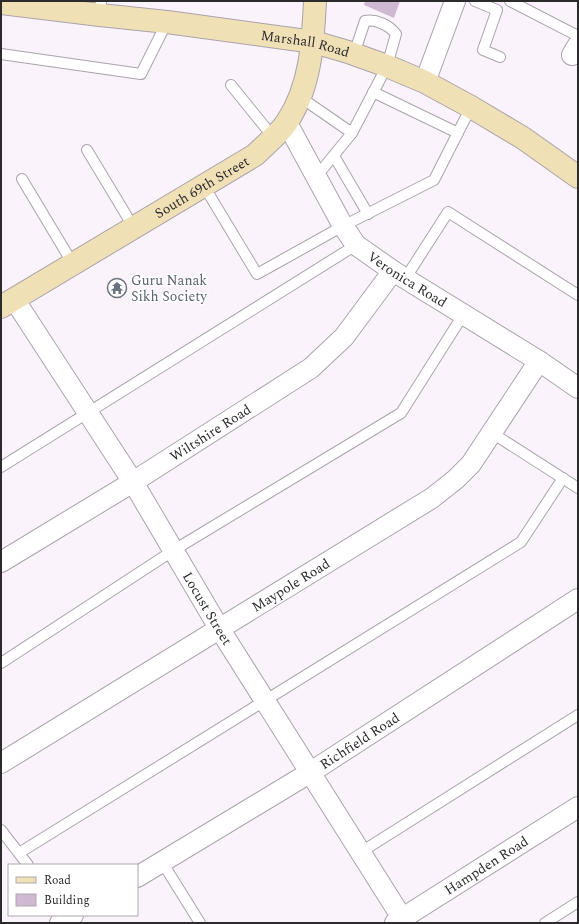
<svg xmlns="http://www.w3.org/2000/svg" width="579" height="924" font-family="Spectral,serif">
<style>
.building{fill:#cfb9d2}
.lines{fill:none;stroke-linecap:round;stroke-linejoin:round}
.service-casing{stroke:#aba3ac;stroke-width:12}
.minor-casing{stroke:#aba3ac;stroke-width:22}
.secondary-casing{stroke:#aba3ac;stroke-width:24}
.service{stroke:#fff;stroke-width:10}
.minor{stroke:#fff;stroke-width:20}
.secondary{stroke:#efe0b6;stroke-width:22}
.labels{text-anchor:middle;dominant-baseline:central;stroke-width:3;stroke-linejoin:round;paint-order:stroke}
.street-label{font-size:14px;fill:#2d2a2e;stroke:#fff}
.worship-label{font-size:14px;fill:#5b616d;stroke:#fff;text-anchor:start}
</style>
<rect width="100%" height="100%" fill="#fbf3fc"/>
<polygon class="building" points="365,1 400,1 394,18 364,5"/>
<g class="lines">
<defs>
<g id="service">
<polyline points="475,1 497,10 483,50 500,57"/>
<polyline points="510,1 578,36"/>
<polyline points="100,15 101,1"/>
<polyline points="1,54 141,74 167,22"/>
<polyline points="231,85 273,137"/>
<polyline points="373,92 458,133"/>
<polyline points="300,97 352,133"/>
<polyline points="87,150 134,228"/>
<polyline points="334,156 368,214"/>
<path d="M 316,177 L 352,133 L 387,66 L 396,34 C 389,25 376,19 365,21 L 354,54"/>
<polyline points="22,179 73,264"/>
<polyline points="204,186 257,274 343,226 434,180 471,107"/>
<polyline points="405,279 448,212 578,295"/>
<polyline points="492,433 578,488"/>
<polyline points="1,467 356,245"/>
<polyline points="1,663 174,550 401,413 463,315"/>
<polyline points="1,830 28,865"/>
<polyline points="361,852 578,715"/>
<polyline points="19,853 521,542 563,478"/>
<polyline points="162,862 200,923"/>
<polyline points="545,923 578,902"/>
</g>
<g id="minor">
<polyline points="572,55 578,45"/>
<polyline points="425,82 455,1"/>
<path id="s1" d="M 287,123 L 343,226 L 356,245 L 393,271 L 539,361 L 578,388"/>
<path id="s2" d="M 14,299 L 133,482 L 219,628 L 402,918"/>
<path id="s3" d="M 1,562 L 133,482 L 311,368 L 344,337 L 393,271"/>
<path id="s4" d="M 1,763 L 432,498 L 456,479 L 471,464 L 539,361"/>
<path id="s5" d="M 137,877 L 311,772 L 578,599"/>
<polyline points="60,923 73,915"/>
<path id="s6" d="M 395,923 L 578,807"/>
</g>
<g id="secondary">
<path id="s7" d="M 1,3 L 100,15 L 167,22 L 314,42 L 348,52 L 387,66 L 425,82 L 471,107 L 523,138 L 578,177"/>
<path id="s8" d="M 1,307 L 255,155 C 265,145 280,133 287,122 C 311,86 313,42 315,1"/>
</g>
</defs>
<use href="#service" class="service-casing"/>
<use href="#minor" class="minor-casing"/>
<use href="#secondary" class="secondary-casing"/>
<use href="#service" class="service"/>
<use href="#minor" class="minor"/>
<use href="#secondary" class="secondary"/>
</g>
<defs>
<symbol id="temple-ring" viewBox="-11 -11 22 22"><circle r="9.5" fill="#fff" stroke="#6b7280" stroke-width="1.5"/><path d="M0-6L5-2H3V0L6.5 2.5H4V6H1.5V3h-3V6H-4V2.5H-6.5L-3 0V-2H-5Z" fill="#6b7280"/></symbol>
</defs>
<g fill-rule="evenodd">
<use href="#temple-ring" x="106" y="277" width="22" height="22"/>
</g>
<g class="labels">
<g class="street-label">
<text stroke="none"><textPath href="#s7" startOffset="307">Marshall Road</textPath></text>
<text stroke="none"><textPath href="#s8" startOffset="234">South 69th Street</textPath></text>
<text stroke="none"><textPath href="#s1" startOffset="202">Veronica Road</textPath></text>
<text stroke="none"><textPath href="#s3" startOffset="246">Wiltshire Road</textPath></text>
<text stroke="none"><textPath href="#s4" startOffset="340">Maypole Road</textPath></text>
<text stroke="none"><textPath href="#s2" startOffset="365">Locust Street</textPath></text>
<text stroke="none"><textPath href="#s5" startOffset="261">Richfield Road</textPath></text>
<text stroke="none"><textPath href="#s6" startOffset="108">Hampden Road</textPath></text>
</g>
<g class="worship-label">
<text x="131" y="280">Guru Nanak<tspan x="131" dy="16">Sikh Society</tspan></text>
</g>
</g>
<rect width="579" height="924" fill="none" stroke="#2d2a2e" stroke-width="4"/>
<rect x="8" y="864" width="130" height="52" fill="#ffffff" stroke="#abaaab"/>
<rect x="16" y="877" width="20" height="6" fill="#efe0b6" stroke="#abaaab"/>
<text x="44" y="884" font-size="12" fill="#2d2a2e">Road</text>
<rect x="16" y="894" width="20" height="12" fill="#cfb9d2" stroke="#abaaab"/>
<text x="44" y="904" font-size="12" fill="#2d2a2e">Building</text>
</svg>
